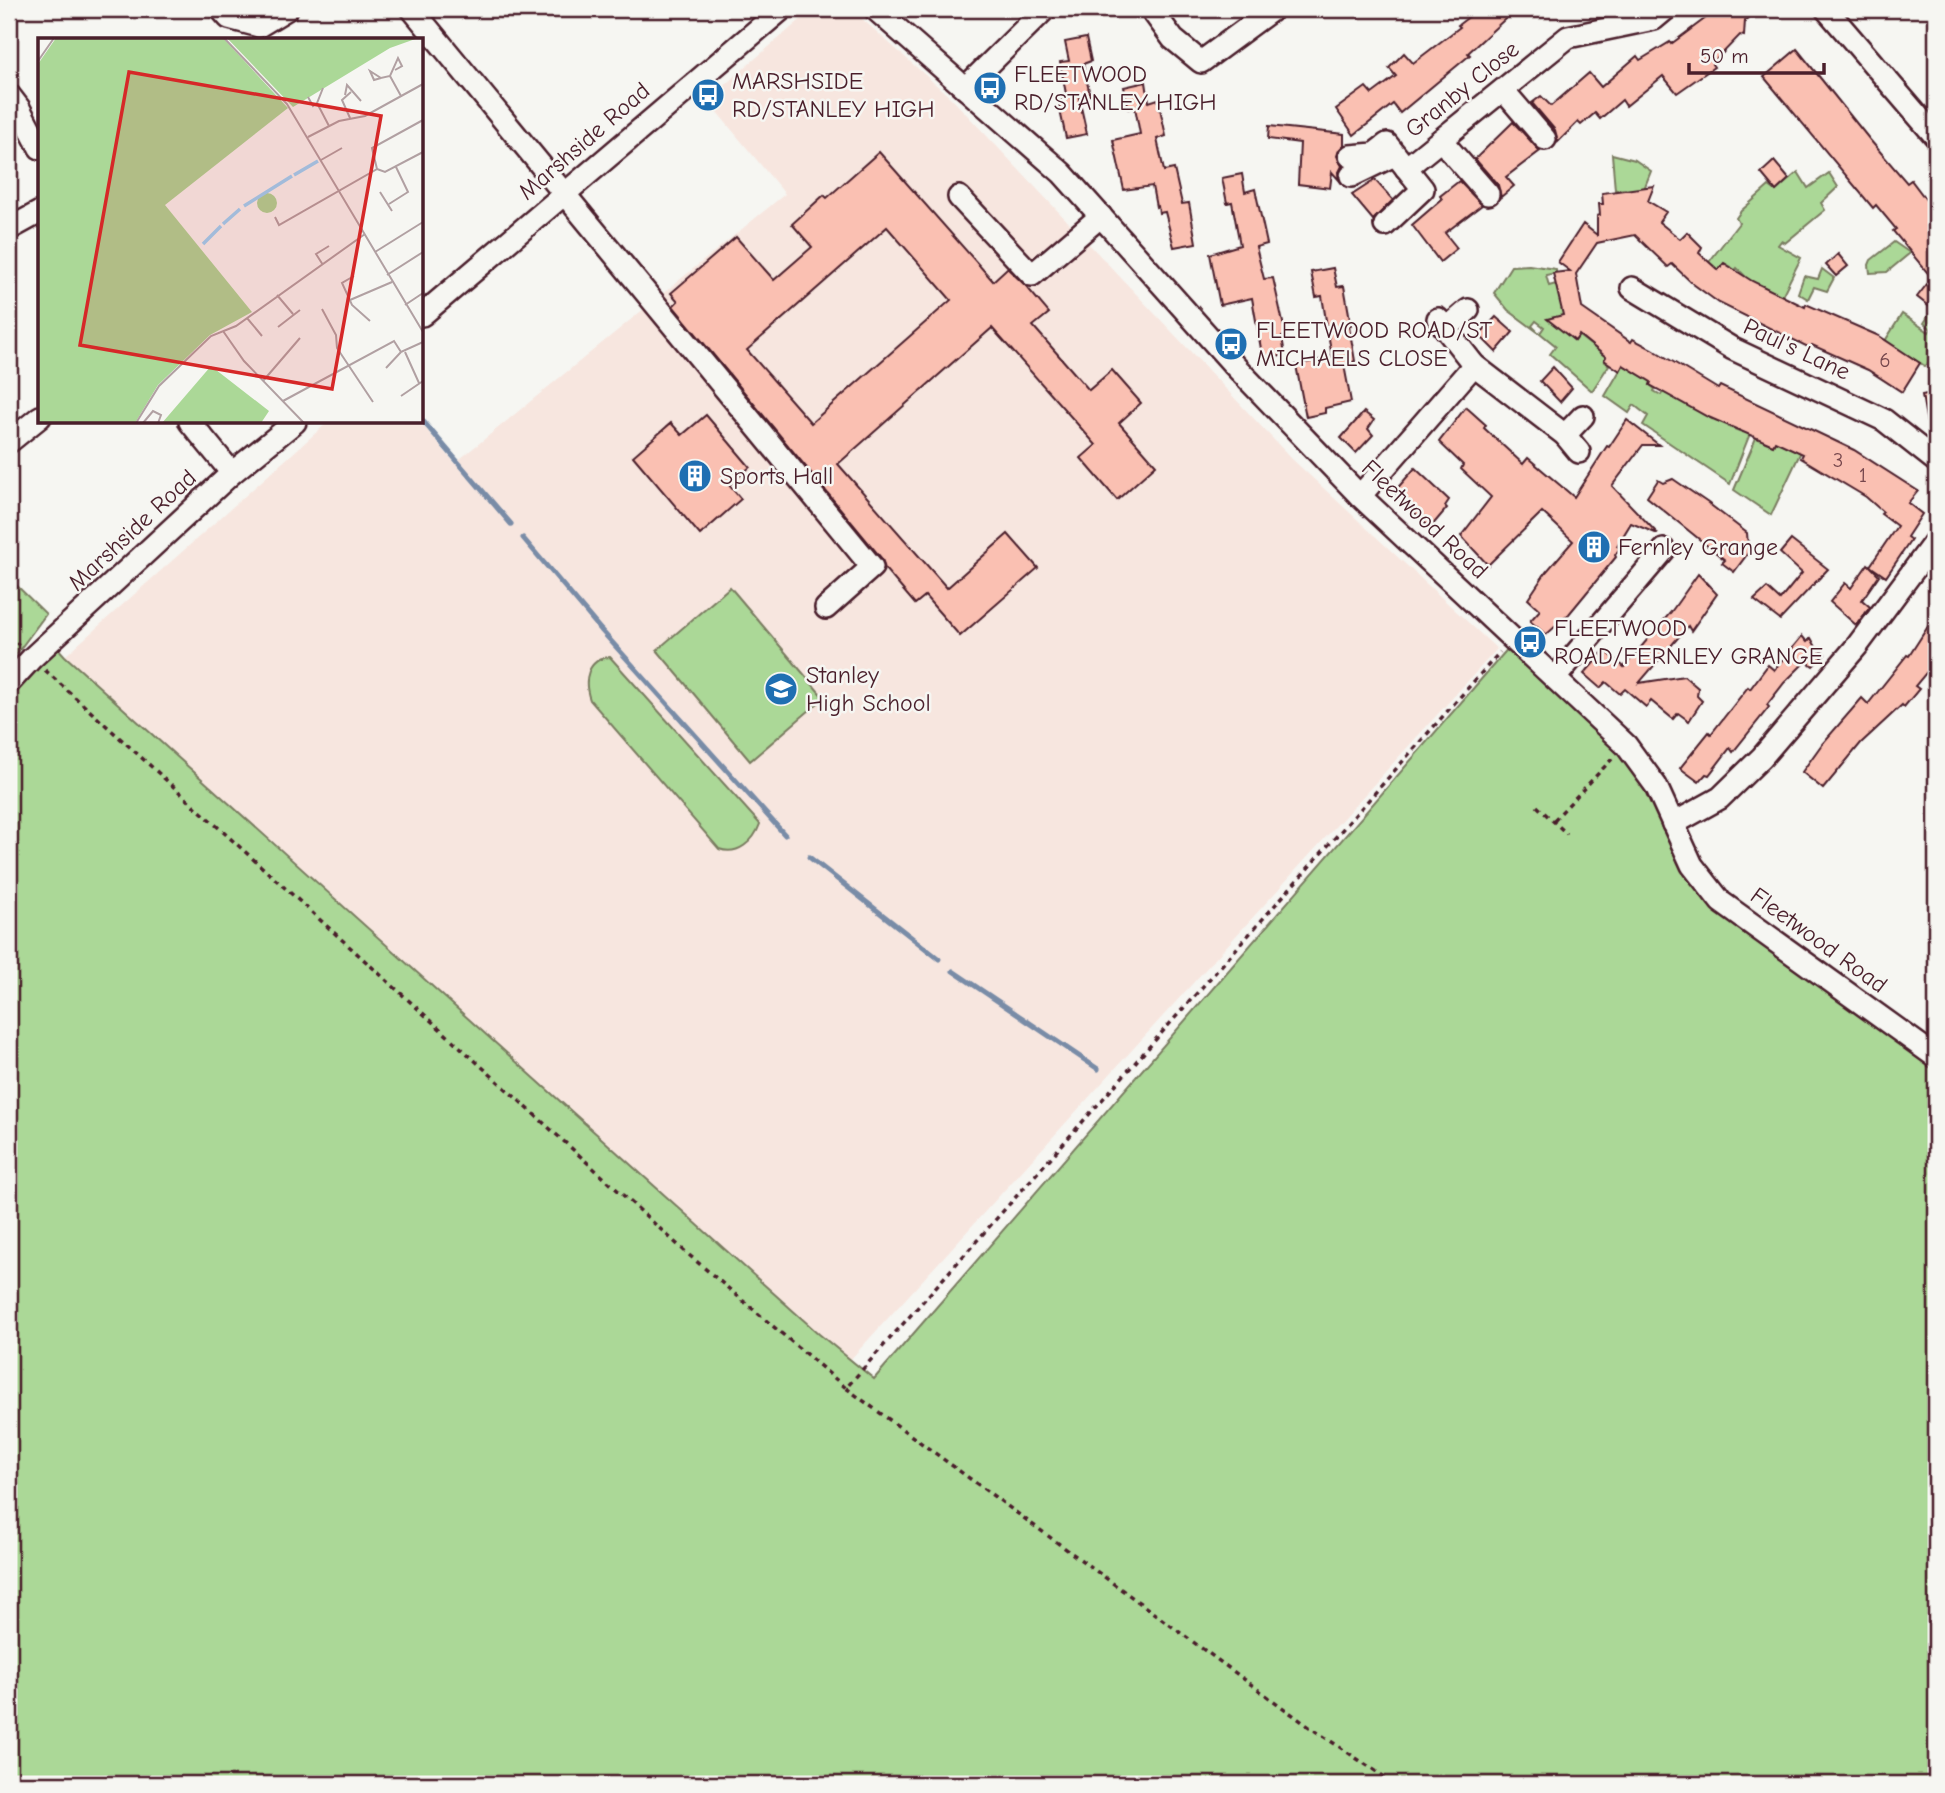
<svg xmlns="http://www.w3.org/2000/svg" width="1945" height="1793" font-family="'Comic Neue',sans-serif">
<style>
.built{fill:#f7e6df}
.green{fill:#abd897;stroke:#7a7c61;stroke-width:2}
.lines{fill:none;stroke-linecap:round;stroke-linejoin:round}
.stream{stroke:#798ca7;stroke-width:5}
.building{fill:#fac0b2;stroke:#4a1f2b;stroke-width:2;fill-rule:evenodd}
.minor-casing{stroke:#4a1f2b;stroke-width:26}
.path{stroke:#4a1f2b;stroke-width:3.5;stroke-dasharray:5 5;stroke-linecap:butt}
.minor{stroke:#f6f6f2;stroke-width:21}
.labels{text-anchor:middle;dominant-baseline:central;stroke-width:5;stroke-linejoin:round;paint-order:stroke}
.number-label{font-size:21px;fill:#76474d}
.poi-label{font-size:24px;fill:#4a1f2b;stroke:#f6f6f2;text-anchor:start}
.street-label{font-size:24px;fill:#4a1f2b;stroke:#f6f6f2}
.inset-river{fill:none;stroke:#99d5fa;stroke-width:3.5}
.inset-road{fill:none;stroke:#b1a0a2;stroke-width:2}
.view{fill:#d62828;fill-opacity:0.15;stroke:#d62828;stroke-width:3.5}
.inset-edge{fill:none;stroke:#4a1f2b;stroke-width:3.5}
</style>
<rect width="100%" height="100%" fill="#f6f6f2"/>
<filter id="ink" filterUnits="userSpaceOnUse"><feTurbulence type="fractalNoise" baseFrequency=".0143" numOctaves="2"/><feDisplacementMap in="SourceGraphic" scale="14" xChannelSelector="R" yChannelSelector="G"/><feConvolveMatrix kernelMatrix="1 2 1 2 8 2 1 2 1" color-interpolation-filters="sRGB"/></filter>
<g filter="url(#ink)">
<polygon class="built" points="813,9 851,9 952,99 1292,459 1497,649 849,1361 65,656 328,422 420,422 455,463 785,194 707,100"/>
<g class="green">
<polygon points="1612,154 1635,160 1651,171 1642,194 1649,198 1638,231 1625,189 1615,190"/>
<polygon points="1798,172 1808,188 1829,173 1838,187 1821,203 1825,210 1785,243 1781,241 1778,245 1801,258 1782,296 1759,284 1755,291 1741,284 1745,276 1737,268 1732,274 1731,267 1724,263 1718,270 1709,262 1739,223 1736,218 1741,211 1769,186 1776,191"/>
<polygon points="1894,242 1910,253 1887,272 1870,273 1869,265 1871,260"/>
<polygon points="1529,265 1556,269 1556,273 1546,275 1549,286 1556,284 1569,336 1575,341 1579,336 1606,357 1604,361 1609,365 1592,391 1550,354 1556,346 1540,333 1544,327 1536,321 1532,326 1539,333 1508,310 1494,293 1511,266"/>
<polygon points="1822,269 1834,278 1827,291 1814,287 1808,299 1798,293 1804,276 1818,279"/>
<polygon points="1936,304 1936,375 1928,364 1925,366 1885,341 1902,314 1929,332 1931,329 1924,323"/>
<polygon points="1623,365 1652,382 1650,385 1655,389 1654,391 1661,395 1663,392 1667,394 1669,391 1712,419 1715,414 1730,422 1729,427 1742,432 1744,428 1751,431 1730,484 1643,425 1648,416 1634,405 1629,413 1605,396"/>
<polygon points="1758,433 1767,437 1765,442 1773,445 1775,441 1795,450 1805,443 1771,515 1734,490"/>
<polygon points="9,578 46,614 9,664"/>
<polygon points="730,587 824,698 750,761 657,650"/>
<polygon points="56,646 65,656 819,1334 874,1379 1510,646 1618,750 1649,795 1716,911 1936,1069 1936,1784 9,1784 9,699"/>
<path d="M 610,657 L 760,824 C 754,841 738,856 719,849 L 590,700 C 583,680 587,659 610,657 Z"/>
</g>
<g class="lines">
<g class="stream">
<polyline points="422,420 511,524"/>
<polyline points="523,538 601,630 785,835"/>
<polyline points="809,857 939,959"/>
<polyline points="953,971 1098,1069"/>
</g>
</g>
<g class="building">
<polygon points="1479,9 1516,9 1468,53 1470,55 1400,113 1393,104 1354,135 1336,109 1366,87 1372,94 1396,76 1389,68 1404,53 1413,63 1460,27 1458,25"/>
<polygon points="1718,9 1760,9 1745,20 1744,36 1740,35 1712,64 1714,67 1677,93 1663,76 1626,106 1622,100 1600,119 1595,113 1581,125 1578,122 1558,142 1555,130 1532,103 1541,96 1551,106 1589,73 1601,87 1637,56 1640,60 1670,42 1671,44"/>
<polygon points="1086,38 1091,61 1083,64 1090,95 1079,98 1087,134 1066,138 1058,101 1067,99 1060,62 1069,61 1065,42"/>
<polygon points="1797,49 1870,140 1907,183 1911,180 1936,213 1936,283 1893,231 1896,229 1876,205 1873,208 1764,77"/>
<polygon points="1146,82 1149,102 1158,99 1166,136 1157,139 1164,171 1174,169 1182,204 1189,203 1196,243 1174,247 1165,212 1159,213 1158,206 1156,207 1152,186 1124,190 1113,140 1140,134 1135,107 1129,109 1124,87"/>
<polygon points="1513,122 1540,151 1506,177 1514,186 1501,197 1498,185 1475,159"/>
<polygon points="1269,126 1344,134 1344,145 1339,150 1337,156 1342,166 1338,174 1339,180 1332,172 1330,188 1298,184 1300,143 1268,139"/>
<path d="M 879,152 L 993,281 L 1007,268 L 1026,286 L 1049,313 L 1033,326 L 1089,390 L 1112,370 L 1141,403 L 1119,423 L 1156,465 L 1117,500 L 1081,458 L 1096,445 L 992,328 L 838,464 L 947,588 L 1008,534 L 1038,568 L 960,636 L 925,596 L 915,604 L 885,569 L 882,559 L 673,306 L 678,301 L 671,293 L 736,237 L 774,280 L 812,247 L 792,224 L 824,195 L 827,198 ZM 887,227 L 951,300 L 811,423 L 747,350 Z"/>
<polygon points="1774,161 1789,179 1776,191 1761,173"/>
<polygon points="1242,174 1245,192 1255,189 1267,244 1256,247 1264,279 1273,278 1286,336 1282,337 1285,355 1263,360 1252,298 1220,305 1210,254 1240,245 1232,202 1227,203 1222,178"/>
<polygon points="1375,180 1393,200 1373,220 1352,195"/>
<polygon points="1459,181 1482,205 1445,233 1457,248 1440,262 1412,225 1442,199 1440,196"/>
<polygon points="1654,186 1648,201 1666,212 1659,222 1680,239 1687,232 1702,247 1699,253 1718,270 1724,263 1752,281 1805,307 1806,304 1879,336 1920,363 1902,392 1868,370 1812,345 1810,348 1719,303 1693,284 1672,264 1668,267 1635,235 1597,243 1576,274 1582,308 1631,342 1633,339 1652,349 1718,389 1720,386 1854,450 1918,491 1908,503 1922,514 1907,537 1911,540 1886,577 1870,566 1897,526 1881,514 1883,512 1866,497 1801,458 1803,454 1775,441 1773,445 1706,416 1650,385 1651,382 1623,365 1620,371 1604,360 1606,357 1579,335 1575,341 1547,319 1563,315 1553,273 1570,271 1558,262 1583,224 1597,235 1597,216 1600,215 1599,204 1603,204 1602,193"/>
<polygon points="1838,254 1848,266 1836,276 1826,265"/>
<polygon points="1333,268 1337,287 1344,286 1351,325 1349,326 1355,361 1344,365 1351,402 1325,408 1325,413 1306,417 1296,365 1332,357 1322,296 1316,297 1311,272"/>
<polygon points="1927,284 1936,290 1936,312 1917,297"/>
<polygon points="1496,317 1513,332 1496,352 1479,335"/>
<polygon points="1553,367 1572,388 1560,402 1540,381"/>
<polygon points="1936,392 1936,434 1929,435 1922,395"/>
<polygon points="1466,407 1486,425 1484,428 1523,464 1528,458 1574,497 1607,446 1609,447 1627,420 1659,445 1643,445 1612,486 1658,534 1631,523 1617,546 1620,548 1615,555 1616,557 1569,614 1546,635 1530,621 1540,610 1528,599 1546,572 1573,541 1542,512 1488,565 1461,536 1491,497 1461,469 1463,465 1439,442"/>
<polygon points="1364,412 1374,420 1368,429 1373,435 1356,453 1341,438"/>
<polygon points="706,415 750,467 729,485 741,499 700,535 633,456 671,423 682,435"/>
<polygon points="1415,468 1449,500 1445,506 1447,508 1430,528 1394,492"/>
<polygon points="1673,479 1708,503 1747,533 1748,546 1751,549 1734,572 1722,563 1725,560 1647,497 1658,480 1663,483"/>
<polygon points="1791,540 1828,569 1780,620 1754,600 1767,588 1780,600 1802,573 1780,553"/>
<polygon points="1868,564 1879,575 1862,600 1870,607 1856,625 1830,602 1845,583 1851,588"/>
<polygon points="1698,574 1717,594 1691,631 1688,626 1639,683 1684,676 1698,688 1697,696 1702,701 1689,721 1678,713 1673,719 1651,701 1646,707 1625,689 1620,694 1606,682 1600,688 1584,674 1605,650 1624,667 1671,612"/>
<polygon points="1936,614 1936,661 1915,686 1919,689 1904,707 1902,705 1861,743 1823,789 1802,772 1822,744 1862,698 1868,704 1907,655 1909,656"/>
<polygon points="1802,636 1807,642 1811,638 1816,647 1825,654 1813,666 1806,661 1784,683 1767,705 1769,707 1733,752 1730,748 1709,775 1706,774 1699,782 1680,768 1709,732 1711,734 1748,687 1750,689 1768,665 1774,670"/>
</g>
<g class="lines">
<defs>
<g id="minor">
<polyline points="221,9 229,18 259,26 287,9"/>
<polyline points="412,9 872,567 826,608"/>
<polyline points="875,9 1062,173 1234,365 1360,496 1626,745 1656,786 1692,865 1721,902 1936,1057"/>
<polyline points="1151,9 1173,39 1201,62 1273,9"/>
<polyline points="1826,9 1936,137"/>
<polyline points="965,88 1045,9"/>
<polyline points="1503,90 1545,139"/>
<polyline points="9,95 19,108 40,148"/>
<polyline points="1441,140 1488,194"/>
<polyline points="1350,156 1374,154 1387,144 1423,189 1385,225"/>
<polyline points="1406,168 1568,37 1654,19 1666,9"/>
<polyline points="1351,176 1390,157"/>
<polyline points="959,197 1032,275 1101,216"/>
<polyline points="9,229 40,212"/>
<polyline points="1632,288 1733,349 1884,420 1936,461"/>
<polyline points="422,315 782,9"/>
<polyline points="1438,319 1474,365 1565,435 1579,452"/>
<polyline points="1446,329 1468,310"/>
<polyline points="190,422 232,473"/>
<polyline points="1565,435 1583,416"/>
<polyline points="9,442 40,417"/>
<polyline points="1360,496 1474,365"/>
<polyline points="1555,678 1664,550"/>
<polyline points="9,683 32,658 232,473 295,422"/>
<polyline points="1673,824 1720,798 1762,757 1857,646 1936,540"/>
</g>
</defs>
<use href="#minor" class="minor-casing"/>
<g class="path">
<polyline points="9,636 19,645"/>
<polyline points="45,670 689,1255 846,1388 1500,652"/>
<polyline points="1537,806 1567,834"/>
<polyline points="1554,820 1612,759"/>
<polyline points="846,1388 1308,1726 1395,1784"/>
</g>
<use href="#minor" class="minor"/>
</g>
</g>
<defs>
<symbol id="bus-disc" viewBox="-11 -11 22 22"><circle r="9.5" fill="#1f6fb2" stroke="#f6f6f2"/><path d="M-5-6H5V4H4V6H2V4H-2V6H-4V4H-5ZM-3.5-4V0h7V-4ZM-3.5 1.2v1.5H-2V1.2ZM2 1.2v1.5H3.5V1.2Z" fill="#fff"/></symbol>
<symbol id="building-disc" viewBox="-11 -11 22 22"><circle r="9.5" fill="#1f6fb2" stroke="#f6f6f2"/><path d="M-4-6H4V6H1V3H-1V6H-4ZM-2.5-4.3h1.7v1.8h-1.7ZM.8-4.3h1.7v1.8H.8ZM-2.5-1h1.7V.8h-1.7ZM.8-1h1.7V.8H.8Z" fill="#fff"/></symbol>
<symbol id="school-disc" viewBox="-11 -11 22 22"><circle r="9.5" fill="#1f6fb2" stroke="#f6f6f2"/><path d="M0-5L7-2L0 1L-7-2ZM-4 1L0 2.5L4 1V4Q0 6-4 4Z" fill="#fff"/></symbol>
</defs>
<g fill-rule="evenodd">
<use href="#bus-disc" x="971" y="69" width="38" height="38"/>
<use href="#bus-disc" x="689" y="76" width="38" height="38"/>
<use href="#bus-disc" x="1212" y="325" width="38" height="38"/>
<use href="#building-disc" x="676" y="457" width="38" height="38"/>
<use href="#building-disc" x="1575" y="528" width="38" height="38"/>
<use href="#bus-disc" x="1511" y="623" width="38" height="38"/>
<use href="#school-disc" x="762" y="670" width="38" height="38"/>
</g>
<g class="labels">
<g class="number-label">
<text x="1885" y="360">6</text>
<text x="1838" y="460">3</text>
<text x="1863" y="475">1</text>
</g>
<g class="poi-label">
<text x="1014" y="74">FLEETWOOD<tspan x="1014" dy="28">RD/STANLEY HIGH</tspan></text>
<text x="732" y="81">MARSHSIDE<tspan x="732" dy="28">RD/STANLEY HIGH</tspan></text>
<text x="1256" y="330">FLEETWOOD ROAD/ST<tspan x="1256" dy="28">MICHAELS CLOSE</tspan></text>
<text x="720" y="476">Sports Hall</text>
<text x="1618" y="547">Fernley Grange</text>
<text x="1554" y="628">FLEETWOOD<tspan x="1554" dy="28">ROAD/FERNLEY GRANGE</tspan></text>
<text x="806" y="675">Stanley<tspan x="806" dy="28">High School</tspan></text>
</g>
<g class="street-label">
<text transform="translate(1462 89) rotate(-39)">Granby Close</text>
<text transform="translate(584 141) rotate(-41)">Marshside Road</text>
<text transform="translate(1797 349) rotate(25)">Paul's Lane</text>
<text transform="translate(1425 519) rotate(43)">Fleetwood Road</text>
<text transform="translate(132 530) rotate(-43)">Marshside Road</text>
<text transform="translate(1819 940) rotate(36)">Fleetwood Road</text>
</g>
</g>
<g transform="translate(38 38)">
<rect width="385" height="385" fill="#f6f6f2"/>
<path d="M 18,0 L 185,0 L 250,70 L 127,167 L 214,274 L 172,297 L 120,347 L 97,385 L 0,385 L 0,26 ZM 189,0 L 380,0 L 352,10 L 255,69 ZM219 165a10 10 0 1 1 20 0a10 10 0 1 1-20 0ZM 173,328 L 231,373 L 223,385 L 124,385 Z" fill="#abd897"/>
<path class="inset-river" d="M 256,137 L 280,123M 206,168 L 254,138M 185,186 L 202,171M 165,206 L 183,188"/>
<path class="inset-road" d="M 186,0 L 249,66 L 385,294M 0,23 L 16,0M 352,38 L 363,58M 343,40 L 336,42 L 332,33 L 343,40 L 352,38 L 360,20 L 364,28 L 357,32M 307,57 L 309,47 L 323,63M 270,59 L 275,68 L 279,65 L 285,50M 279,65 L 291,88M 312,80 L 304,62 L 313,54M 270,99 L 301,83 L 327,78 L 385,46M 283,122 L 304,110M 339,131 L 347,134 L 385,114M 342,154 L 354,173M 351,166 L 370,154 L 358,129M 237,179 L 241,187 L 339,131 L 334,110 L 385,82M 337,214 L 385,184M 285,227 L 278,216 L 291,208M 349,237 L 385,214M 316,238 L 304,245 L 314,267 L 332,283M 239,257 L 255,276M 312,262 L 354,244M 367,267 L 385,255M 284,271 L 298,297 L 299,310 L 335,364M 209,280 L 224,298M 240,289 L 262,272M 185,293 L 206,323 L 266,385M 367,314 L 381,345M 348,330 L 363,314M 225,343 L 262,300M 363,358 L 385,343M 245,363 L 356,303 L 363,314 L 385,304M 98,385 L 121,348 L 173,298 L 198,288 L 327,196M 105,385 L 115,373 L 123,377 L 120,385"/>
<path class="view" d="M 91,34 L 343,78 L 294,351 L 42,307 Z"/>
<rect width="385" height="385" class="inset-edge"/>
</g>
<rect width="1945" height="1793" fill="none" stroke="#f6f6f2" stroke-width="35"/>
<rect x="18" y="18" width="1910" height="1758" fill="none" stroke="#4a1f2b" stroke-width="2.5" filter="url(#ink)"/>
<path d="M1689 63v10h135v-10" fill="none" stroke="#4a1f2b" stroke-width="3.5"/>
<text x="1700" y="63" font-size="21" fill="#4a1f2b" stroke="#f6f6f2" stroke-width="5" paint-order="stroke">50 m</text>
</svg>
